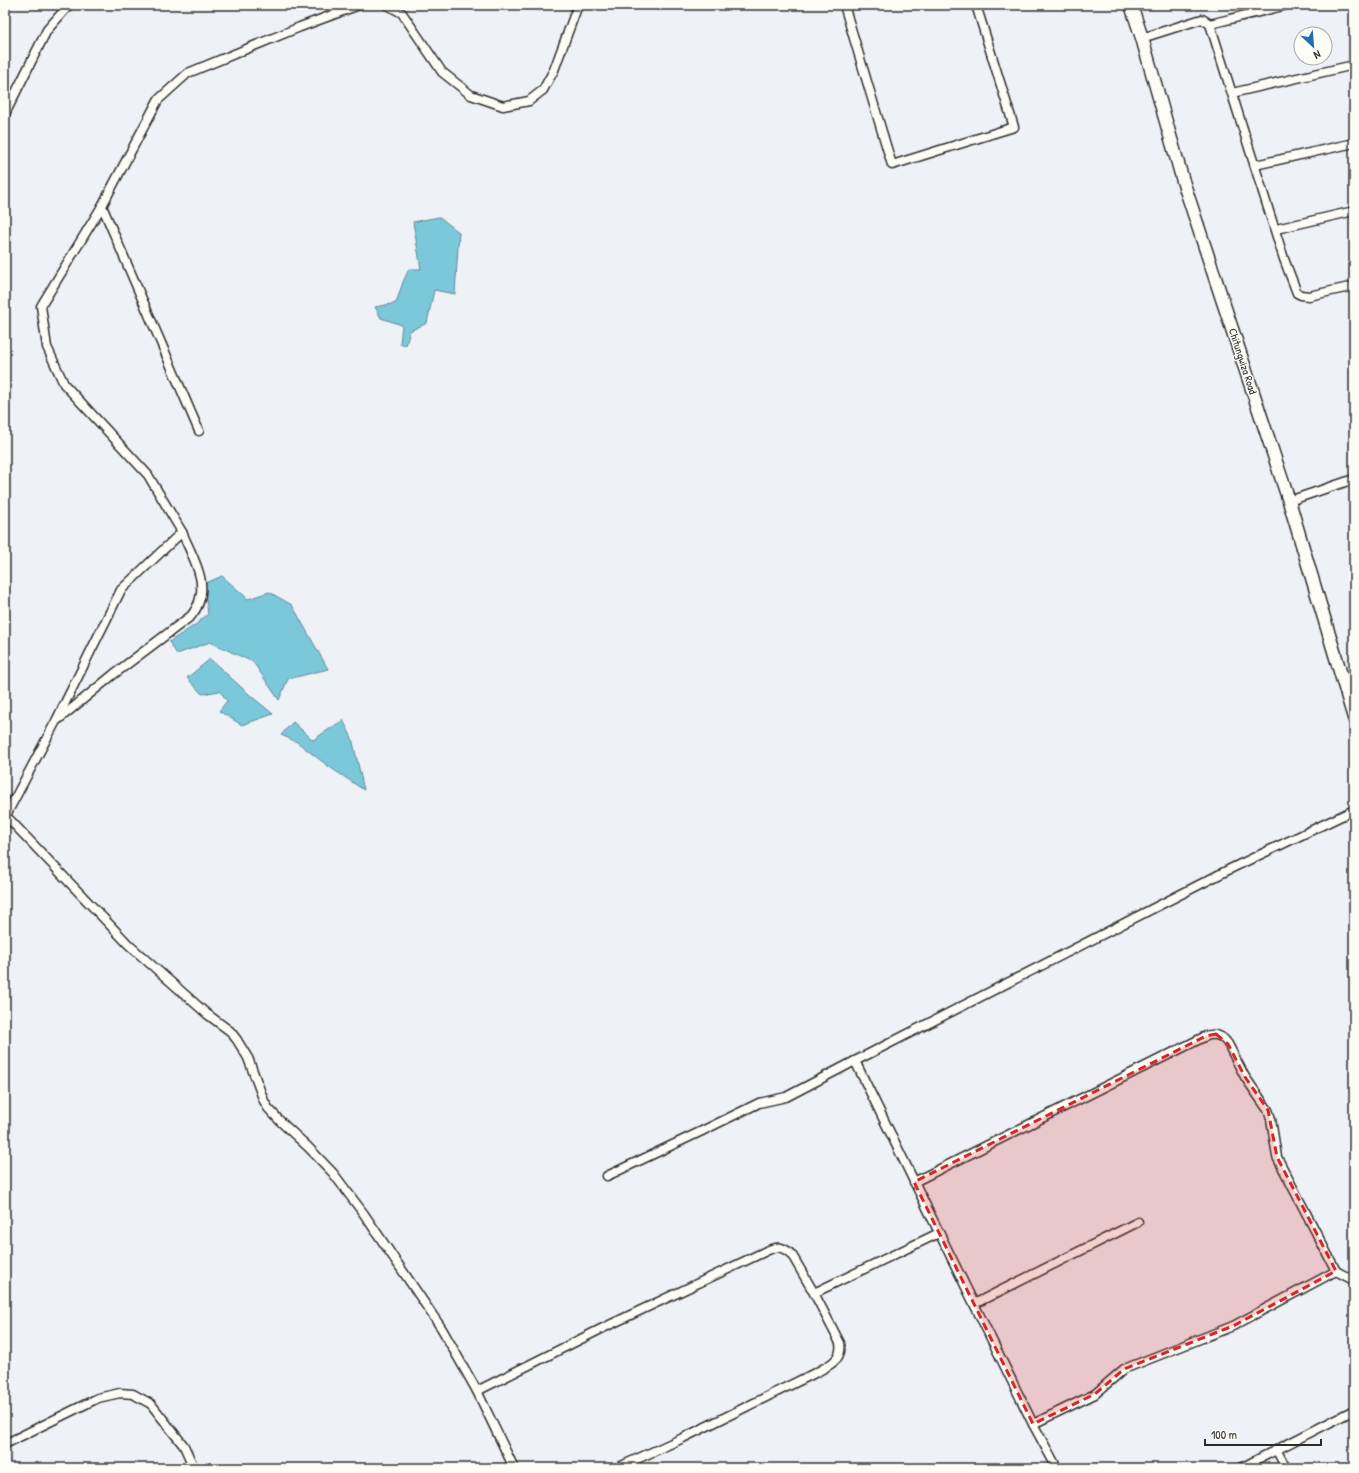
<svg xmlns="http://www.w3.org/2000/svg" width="1359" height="1473" font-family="'Patrick Hand',sans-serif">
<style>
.water{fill:#7cc8db;stroke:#5c8995}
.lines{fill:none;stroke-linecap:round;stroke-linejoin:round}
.minor-casing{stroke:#2b2b2b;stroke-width:11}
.primary-casing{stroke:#2b2b2b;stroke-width:15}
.minor{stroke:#fdfcf7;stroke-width:8}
.primary{stroke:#fdfcf7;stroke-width:12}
.marked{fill:#d62828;fill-opacity:0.2;stroke:#d62828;stroke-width:3;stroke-dasharray:8 5;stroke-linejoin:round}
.labels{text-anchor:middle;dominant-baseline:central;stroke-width:3;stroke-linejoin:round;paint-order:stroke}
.street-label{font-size:11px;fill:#2b2b2b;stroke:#fdfcf7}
</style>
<rect width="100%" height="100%" fill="#eef1f6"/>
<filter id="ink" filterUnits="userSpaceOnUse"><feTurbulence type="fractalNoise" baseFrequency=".025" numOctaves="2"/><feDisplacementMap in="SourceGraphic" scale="8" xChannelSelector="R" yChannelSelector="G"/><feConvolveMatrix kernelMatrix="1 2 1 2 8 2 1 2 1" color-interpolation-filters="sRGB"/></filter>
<g filter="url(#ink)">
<g class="water">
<polygon points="439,217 459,232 455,294 434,290 427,323 410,331 406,345 400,344 402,325 381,318 375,307 396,303 403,282 409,269 421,269 413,222"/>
<polygon points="222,576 248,599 269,592 292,605 328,669 288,679 279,700 253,662 210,642 177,654 169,642 195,625 208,614 204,584"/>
<polygon points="210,659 251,696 273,714 242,725 219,711 227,701 220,691 202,694 187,678"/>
<polygon points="343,720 352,738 364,790 328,766 297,742 281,735 293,722 313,740"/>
</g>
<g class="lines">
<defs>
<g id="minor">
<polyline points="387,5 402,13 442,72 471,95 503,106 529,101 543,90 554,70 578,5"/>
<polyline points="844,5 892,165 1014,127 976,5"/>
<polyline points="1210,24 1284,259 1297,293 1301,295 1309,296 1354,286"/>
<polyline points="1142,38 1202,19 1210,24 1287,5"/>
<polyline points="1232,93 1354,65"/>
<polyline points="5,114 47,30 69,5"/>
<polyline points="1255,165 1354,143"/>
<polyline points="102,206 199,431"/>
<polyline points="1276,229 1354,211"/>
<polyline points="1289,501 1354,479"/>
<path d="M 59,719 L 114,674 L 191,616 C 214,588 193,559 182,532"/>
<polyline points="5,817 56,721 121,590 182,532 148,475 64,384 47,347 41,306 102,206 158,100 188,73 300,27 359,5"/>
<polyline points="5,817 10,820 129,945 207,1014 230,1031 237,1040 248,1058 264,1101 268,1108 280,1121 308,1147 333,1173 364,1214 442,1329 477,1391 514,1468"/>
<polyline points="855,1061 1033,1424 1057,1468"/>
<polyline points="607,1176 702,1131 759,1103 786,1097 855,1061 1232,868 1354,810"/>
<path d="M 914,1182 L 1206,1036 C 1215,1033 1222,1035 1228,1044 L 1245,1077 L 1268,1110 L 1271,1119 L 1277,1157 L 1336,1271"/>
<polyline points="814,1293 939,1233"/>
<polyline points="974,1304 1138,1222"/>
<path d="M 477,1391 L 603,1328 L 762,1253 C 774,1247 781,1244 792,1255 L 814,1293 L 840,1343 C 843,1359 830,1365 817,1372 L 683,1438 L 617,1468"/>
<polyline points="1033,1424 1095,1394 1124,1369 1233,1326 1336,1271 1353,1280 1354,1283"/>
<polyline points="5,1444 98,1398 120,1393 133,1394 151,1404 184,1446 194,1468"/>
<polyline points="1277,1451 1286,1468"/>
<polyline points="1241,1468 1354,1410"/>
</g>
<polyline id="primary" points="1131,5 1142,38 1183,181 1289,501 1354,718"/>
</defs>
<use href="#minor" class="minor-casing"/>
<use href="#primary" class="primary-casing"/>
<use href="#minor" class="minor"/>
<use href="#primary" class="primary"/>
</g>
</g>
<path class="marked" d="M 1216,1034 L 1228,1044 L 1245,1077 L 1268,1110 L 1277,1157 L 1336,1271 L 1233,1326 L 1124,1369 L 1095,1394 L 1033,1424 L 914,1182 L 1206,1036 Z"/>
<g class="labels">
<g class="street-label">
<text transform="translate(1243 361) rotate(72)">Chitungwiza Road</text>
</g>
</g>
<rect width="1359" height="1473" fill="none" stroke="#fdfcf7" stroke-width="20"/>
<rect x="10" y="10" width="1339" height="1453" fill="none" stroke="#2b2b2b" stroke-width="1.5" filter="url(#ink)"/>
<g transform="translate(1313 46) rotate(154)"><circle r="19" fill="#fdfcf7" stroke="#a9a8a5"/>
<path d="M0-3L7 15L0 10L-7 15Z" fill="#1f6fb2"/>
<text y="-6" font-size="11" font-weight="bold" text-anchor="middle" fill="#2b2b2b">N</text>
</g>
<path d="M1205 1439v6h116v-6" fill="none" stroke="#2b2b2b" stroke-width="2"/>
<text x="1211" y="1439" font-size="12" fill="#2b2b2b" stroke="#fdfcf7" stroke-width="3" paint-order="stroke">100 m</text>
</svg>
